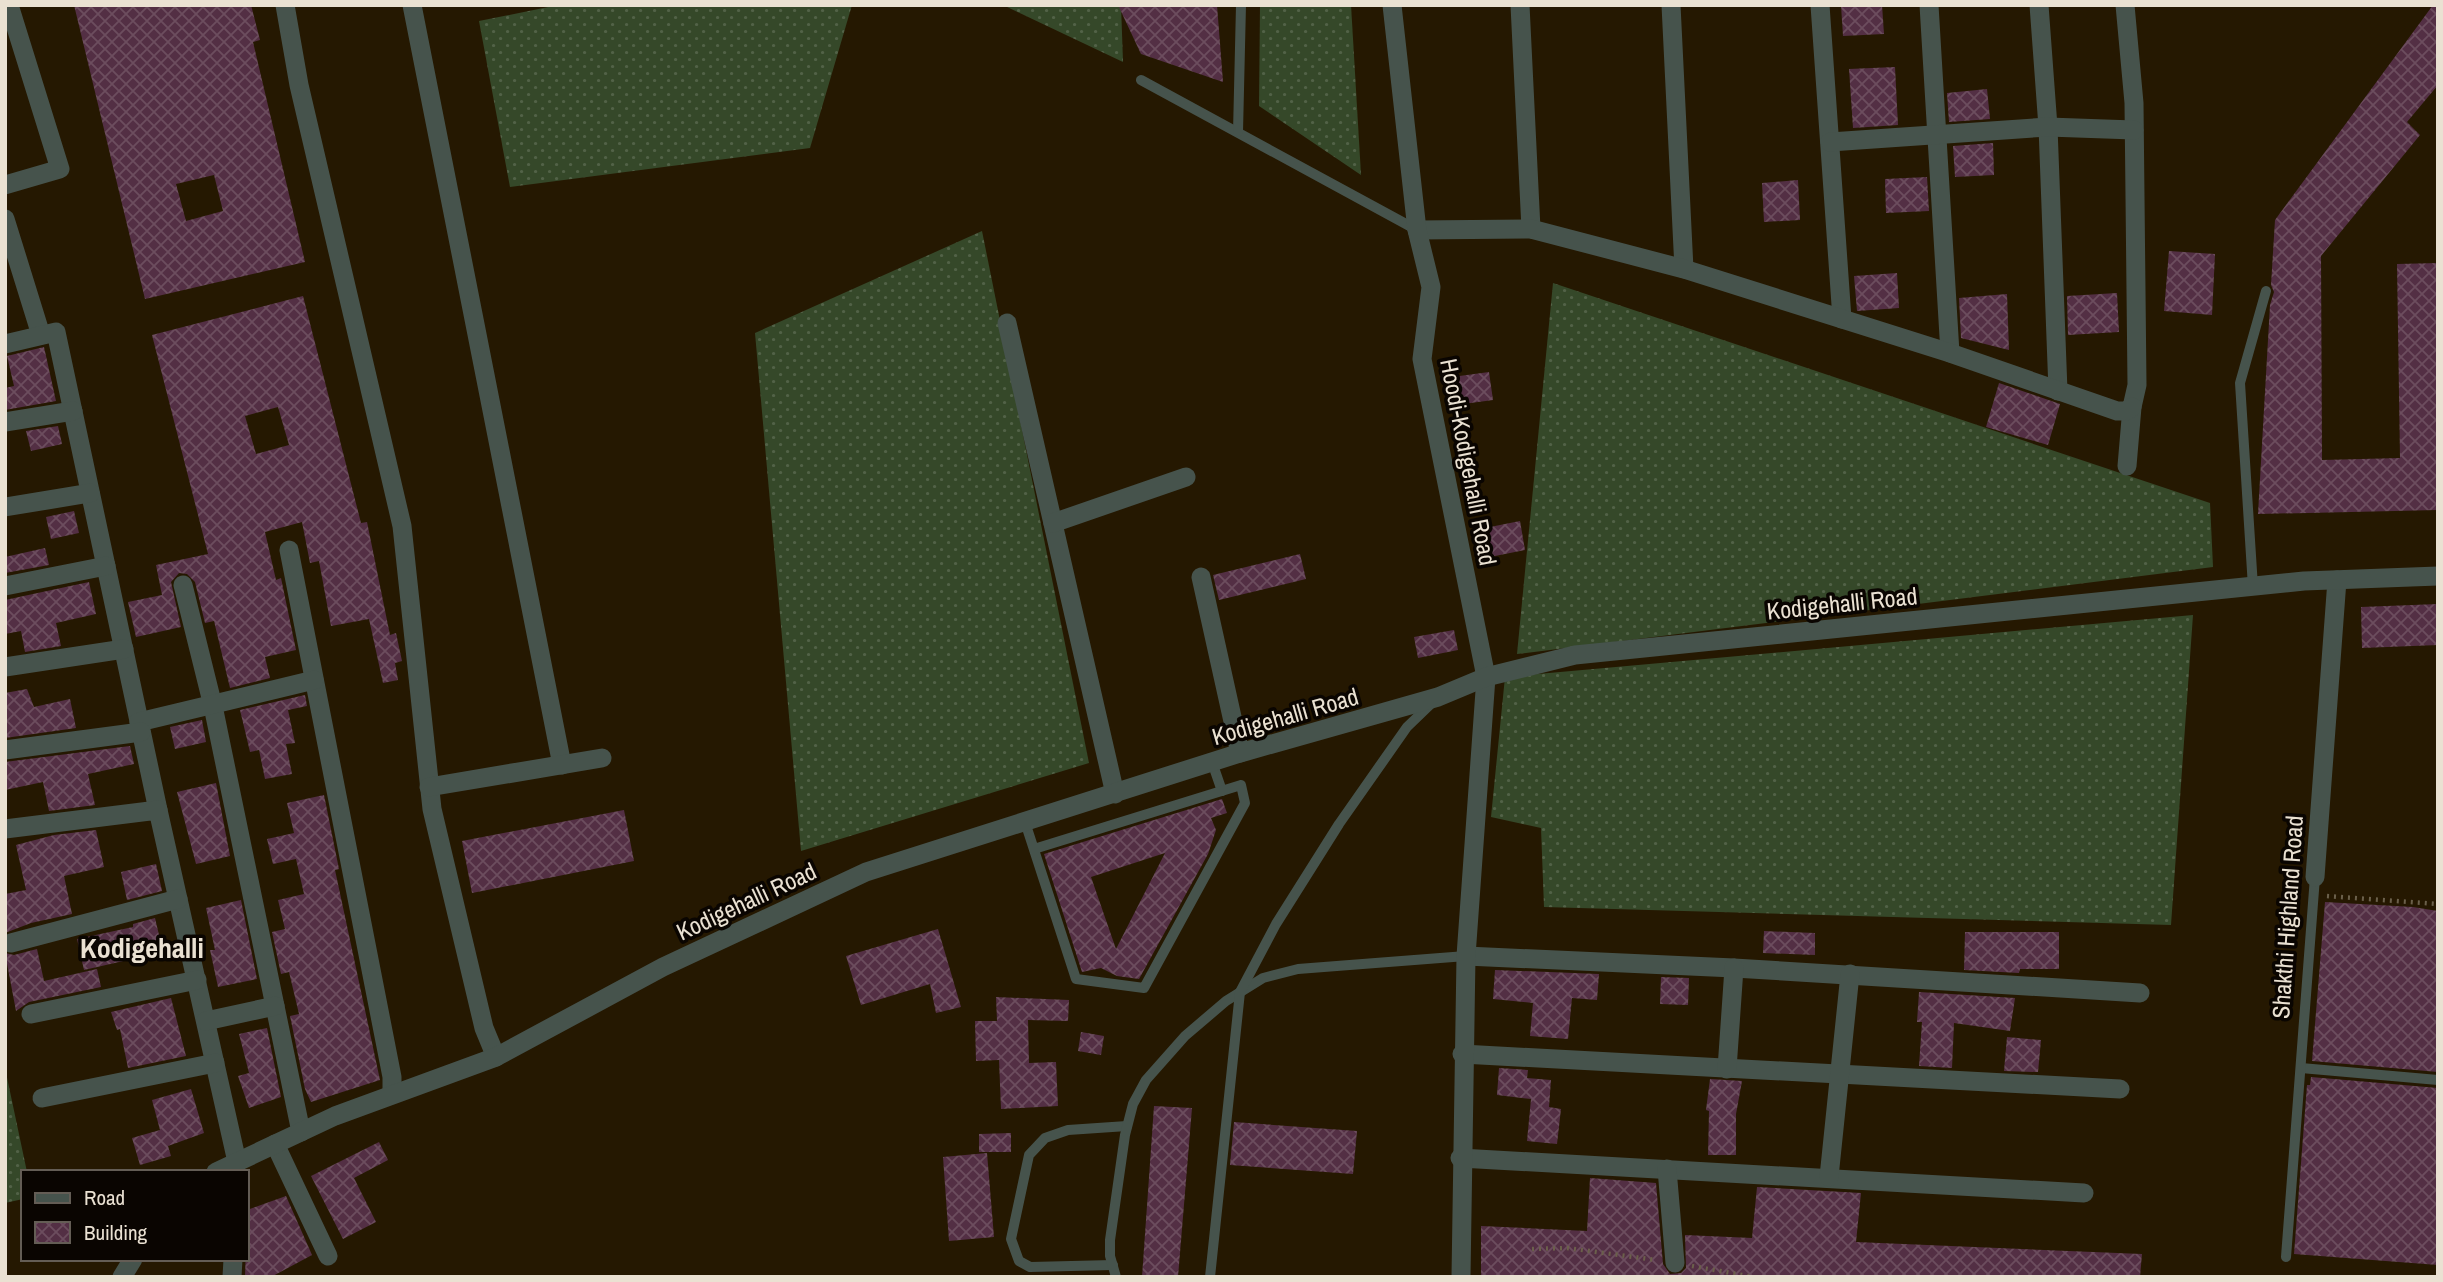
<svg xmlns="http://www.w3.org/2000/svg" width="2443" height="1282" font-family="'Archivo Narrow',sans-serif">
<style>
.grass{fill:url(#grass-dots)}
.building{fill:url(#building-cross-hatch);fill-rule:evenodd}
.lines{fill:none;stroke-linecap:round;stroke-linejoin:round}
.path{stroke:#6b604b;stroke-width:4.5;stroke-dasharray:2 5;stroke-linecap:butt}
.service{stroke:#46534c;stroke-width:10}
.minor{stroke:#46534c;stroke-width:19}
.tertiary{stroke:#46534c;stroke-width:19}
.labels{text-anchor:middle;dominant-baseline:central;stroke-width:7;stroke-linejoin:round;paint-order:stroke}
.street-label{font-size:24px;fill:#eae1d2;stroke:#0a0501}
.quarter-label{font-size:28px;font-weight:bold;fill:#eae1d2;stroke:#0a0501}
</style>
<defs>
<pattern id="grass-dots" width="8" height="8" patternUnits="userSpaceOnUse" patternTransform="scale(1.75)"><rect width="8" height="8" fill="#354829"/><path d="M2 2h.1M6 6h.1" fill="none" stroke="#526247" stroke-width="1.8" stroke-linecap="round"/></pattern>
<pattern id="building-cross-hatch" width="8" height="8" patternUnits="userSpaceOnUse" patternTransform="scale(1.75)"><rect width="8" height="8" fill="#532f44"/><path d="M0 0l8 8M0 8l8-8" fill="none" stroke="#6c4d5e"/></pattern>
</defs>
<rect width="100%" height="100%" fill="#251801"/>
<g class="grass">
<polygon points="558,5 852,5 810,148 510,187 479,21"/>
<polygon points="1003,5 1121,5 1123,62"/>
<polygon points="1260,5 1351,5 1361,175 1259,106"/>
<polygon points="982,231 1089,763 801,851 755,333"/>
<polygon points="1553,283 2210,503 2213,567 1517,654"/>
<polygon points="2193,615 2171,925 1544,907 1541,828 1491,817 1505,677"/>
<polygon points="5,1068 27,1172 23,1172 23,1199 5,1203"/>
</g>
<g class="building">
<path d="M 74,5 L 251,5 L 260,40 L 253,42 L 305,262 L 145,299 ZM 214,175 L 223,211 L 186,221 L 176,184 Z"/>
<polygon points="1118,5 1217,5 1223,82 1141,54"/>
<polygon points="1841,5 1882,5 1884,34 1843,36"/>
<polygon points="2433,5 2438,5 2438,85 2407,122 2420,135 2321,256 2322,460 2400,458 2397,264 2438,263 2438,510 2258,514 2270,305 2274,292 2271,285 2275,220"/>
<polygon points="1895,67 1898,125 1853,128 1849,69"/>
<polygon points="1987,89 1990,119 1949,122 1947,93"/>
<polygon points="1993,143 1994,175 1955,177 1953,146"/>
<polygon points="1927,177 1929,211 1886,213 1885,179"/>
<polygon points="1798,180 1800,220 1764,222 1762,183"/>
<polygon points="2169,251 2215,254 2212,315 2164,311"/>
<polygon points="1897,273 1899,308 1857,311 1854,276"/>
<polygon points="2117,293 2119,332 2068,335 2067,296"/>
<polygon points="2007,294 2009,350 1961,338 1959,298"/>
<path d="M 303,296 L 361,523 L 367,522 L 390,635 L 396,633 L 402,661 L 395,663 L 398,680 L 383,683 L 369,619 L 331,626 L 319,561 L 310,563 L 302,522 L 265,532 L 276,580 L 281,578 L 296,650 L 265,657 L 270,678 L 230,688 L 214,621 L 205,623 L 195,582 L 187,574 L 179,573 L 171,582 L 181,627 L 136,637 L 128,602 L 162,595 L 156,565 L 208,554 L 152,335 ZM 278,407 L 289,445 L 256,454 L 245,416 Z"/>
<polygon points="44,347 56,401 5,410 5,388 14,386 7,356"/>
<polygon points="1489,372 1493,400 1456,405 1452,377"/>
<polygon points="1999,383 2060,404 2048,445 1986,427"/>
<polygon points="58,426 62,444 31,451 26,431"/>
<polygon points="74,511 79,533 51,539 46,517"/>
<polygon points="1520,521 1525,550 1480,559 1475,530"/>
<polygon points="45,548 49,565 5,573 5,557"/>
<polygon points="1300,554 1306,579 1219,600 1213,575"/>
<polygon points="89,582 96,614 56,623 61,646 25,652 21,631 5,634 5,600"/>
<polygon points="2438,604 2438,645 2362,648 2361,607"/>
<polygon points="1454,630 1458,650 1418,658 1414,637"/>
<polygon points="27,689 34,707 70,699 76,728 5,738 5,693"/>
<polygon points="305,695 307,706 288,710 295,743 286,744 292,774 265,779 259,750 250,752 240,710"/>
<polygon points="202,720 206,742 175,749 170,727"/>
<polygon points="130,746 134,764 88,774 95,805 49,811 43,782 5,790 5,762"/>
<polygon points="216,783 230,856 196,864 177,792"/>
<polygon points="324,795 339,869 335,870 380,1080 311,1102 305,1089 290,1016 299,1014 289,972 281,974 272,932 285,929 278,900 304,894 296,859 273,864 267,839 294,833 287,803"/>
<path d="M 1222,799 L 1227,813 L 1211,818 L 1216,830 L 1208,854 L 1139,979 L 1117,976 L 1101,968 L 1082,972 L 1044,854 ZM 1165,853 L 1116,949 L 1091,877 Z"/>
<polygon points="624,810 634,861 472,893 462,841"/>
<polygon points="96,830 104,867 64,876 72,914 31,923 5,933 5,894 26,890 16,845 54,835"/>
<polygon points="156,864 162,891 127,900 121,872"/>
<polygon points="241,900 257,979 218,987 210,950 215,950 206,908"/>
<polygon points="2325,902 2413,907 2438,911 2438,1072 2312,1061"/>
<polygon points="155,918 163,952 84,970 77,939 133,927 133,924"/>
<polygon points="938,929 961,1007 936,1013 930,984 861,1005 846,956"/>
<polygon points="1764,931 1815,933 1815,955 1763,953"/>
<polygon points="1965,932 2059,932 2059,969 2020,969 2019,973 1964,970"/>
<polygon points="37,949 44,981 97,969 101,987 29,1002 16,1011 5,953 14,955"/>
<polygon points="1495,970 1599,974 1597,1000 1572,998 1568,1039 1530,1036 1533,1003 1493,999"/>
<polygon points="1661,977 1689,978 1688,1005 1660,1004"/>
<polygon points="1919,992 2015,998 2010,1031 1954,1023 1952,1068 1919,1066 1922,1022 1917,1022"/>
<polygon points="996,997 1069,1000 1068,1021 1028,1020 1029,1063 1056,1062 1058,1106 1001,1109 999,1060 976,1061 975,1021 997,1021"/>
<polygon points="171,998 186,1056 128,1068 120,1029 117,1030 111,1012"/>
<polygon points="267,1028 281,1097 249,1108 238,1076 249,1073 239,1034"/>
<polygon points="1081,1032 1104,1036 1101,1055 1078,1051"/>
<polygon points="2007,1037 2041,1040 2038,1072 2004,1071"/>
<polygon points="1499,1068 1528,1070 1527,1078 1551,1080 1549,1107 1561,1109 1557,1144 1527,1141 1531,1099 1497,1095"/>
<polygon points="2311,1077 2438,1088 2438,1265 2294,1254 2307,1085 2310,1085"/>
<polygon points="1710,1079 1742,1081 1736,1114 1736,1155 1708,1155 1709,1111 1706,1110"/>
<polygon points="191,1089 204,1133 168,1146 171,1156 140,1165 132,1138 160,1130 152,1100"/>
<polygon points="1154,1106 1192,1108 1178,1277 1142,1277"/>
<polygon points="1234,1122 1357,1131 1353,1174 1230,1165"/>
<polygon points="1011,1133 1011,1152 979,1152 979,1134"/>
<polygon points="379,1142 388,1160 354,1178 376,1222 343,1239 311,1176"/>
<polygon points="987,1153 994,1237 949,1241 943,1157"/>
<polygon points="1590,1178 1656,1183 1663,1264 1670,1274 1681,1273 1686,1268 1685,1235 1752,1238 1757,1187 1861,1193 1856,1242 2142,1254 2140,1277 1481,1277 1481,1226 1587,1231"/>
<polygon points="286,1196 312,1255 271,1277 245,1277 247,1210"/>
</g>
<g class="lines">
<g class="path">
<polyline points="2327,896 2438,904"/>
<polyline points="1532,1249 1567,1248 1656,1260"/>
<polyline points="1692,1266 1753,1277"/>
</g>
<g class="service">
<polyline points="1141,80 1417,230"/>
<polyline points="1238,132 1241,5"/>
<polyline points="2253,587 2240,383 2266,291"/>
<polyline points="1212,762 1222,791"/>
<polyline points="1025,822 1076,979 1144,988 1245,803 1241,785 1034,849"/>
<polyline points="2301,1068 2438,1080"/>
<polyline points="2286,1257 2315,877"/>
<polyline points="1113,1265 1030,1267 1019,1261 1011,1239 1029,1155 1045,1138 1068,1130 1127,1126"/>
<polyline points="1116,1277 1110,1256 1110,1240 1125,1135 1133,1104 1146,1080 1185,1036 1226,1001 1263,978 1298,969 1466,956"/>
<polyline points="1210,1277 1240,992 1276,924 1339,824 1407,727 1434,701"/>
</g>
<g class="minor">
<polyline points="285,5 299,85 402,526 432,809 484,1028 496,1057"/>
<polyline points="412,5 562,765"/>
<polyline points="1520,5 1531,229"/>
<polyline points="1671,5 1684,269"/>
<polyline points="1820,5 1842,319"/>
<polyline points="1929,5 1950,353"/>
<polyline points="2039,5 2048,127 2058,391"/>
<polyline points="2125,5 2134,103 2137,385 2132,407 2127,466"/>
<polyline points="1830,142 2048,127 2134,130"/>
<polyline points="5,185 60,169 9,5"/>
<polyline points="5,219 41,335"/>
<polyline points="1417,230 1531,229 1684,269 1950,353 2117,411 2126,411 2132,407"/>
<polyline points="1007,323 1115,794"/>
<polyline points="5,344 56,332 158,810"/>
<polyline points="5,422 73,411"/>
<polyline points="5,507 90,493"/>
<polyline points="1053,523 1186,477"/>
<polyline points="289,550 392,1077 392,1092"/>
<polyline points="1201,577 1240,753"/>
<polyline points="183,585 213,706 301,1132"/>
<polyline points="5,586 106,566"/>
<polyline points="5,667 124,649"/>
<polyline points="139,722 314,680"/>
<polyline points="5,750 141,732"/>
<polyline points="429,787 602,758"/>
<polyline points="5,829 158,810 237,1162"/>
<polyline points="2315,877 2337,580"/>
<polyline points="11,943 178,899"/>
<polyline points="1466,956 1734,968 2140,993"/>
<polyline points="31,1014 197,980"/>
<polyline points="206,1021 275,1006"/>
<polyline points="1462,1054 2120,1089"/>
<polyline points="1727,1069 1734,968"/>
<polyline points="42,1098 215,1063"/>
<polyline points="275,1144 328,1256"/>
<polyline points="1460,1158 2084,1193"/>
<polyline points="1667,1169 1675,1263"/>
<polyline points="1829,1177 1850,974"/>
<polyline points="232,1277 233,1259"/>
</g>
<g class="tertiary">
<polyline points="1392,5 1417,230 1431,287 1422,359 1486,677 1466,956 1461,1277"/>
<polyline points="216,1172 335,1116 496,1057 663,967 866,872 1240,753 1438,697 1486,677 1575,655 2304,581 2438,576"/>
<polyline points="122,1277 133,1259"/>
</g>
</g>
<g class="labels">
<g class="street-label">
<text transform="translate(1469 462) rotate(79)">Hoodi-Kodigehalli Road</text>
<text transform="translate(1842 603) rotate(-6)">Kodigehalli Road</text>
<text transform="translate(1285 716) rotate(-16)">Kodigehalli Road</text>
<text transform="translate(746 901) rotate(-25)">Kodigehalli Road</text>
<text transform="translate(2287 917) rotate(-86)">Shakthi Highland Road</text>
</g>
<g class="quarter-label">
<text x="142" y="948">Kodigehalli</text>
</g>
</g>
<rect width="2443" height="1282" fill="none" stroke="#eae1d2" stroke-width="14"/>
<rect x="21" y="1170" width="228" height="91" fill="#0a0501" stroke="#645d55" stroke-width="2"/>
<rect x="35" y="1193" width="35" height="10" fill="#46534c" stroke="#645d55" stroke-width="2"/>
<text x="84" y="1205" font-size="21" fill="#eae1d2">Road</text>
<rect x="35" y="1222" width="35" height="21" fill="url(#building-cross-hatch)" stroke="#645d55" stroke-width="2"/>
<text x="84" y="1240" font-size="21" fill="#eae1d2">Building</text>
</svg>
